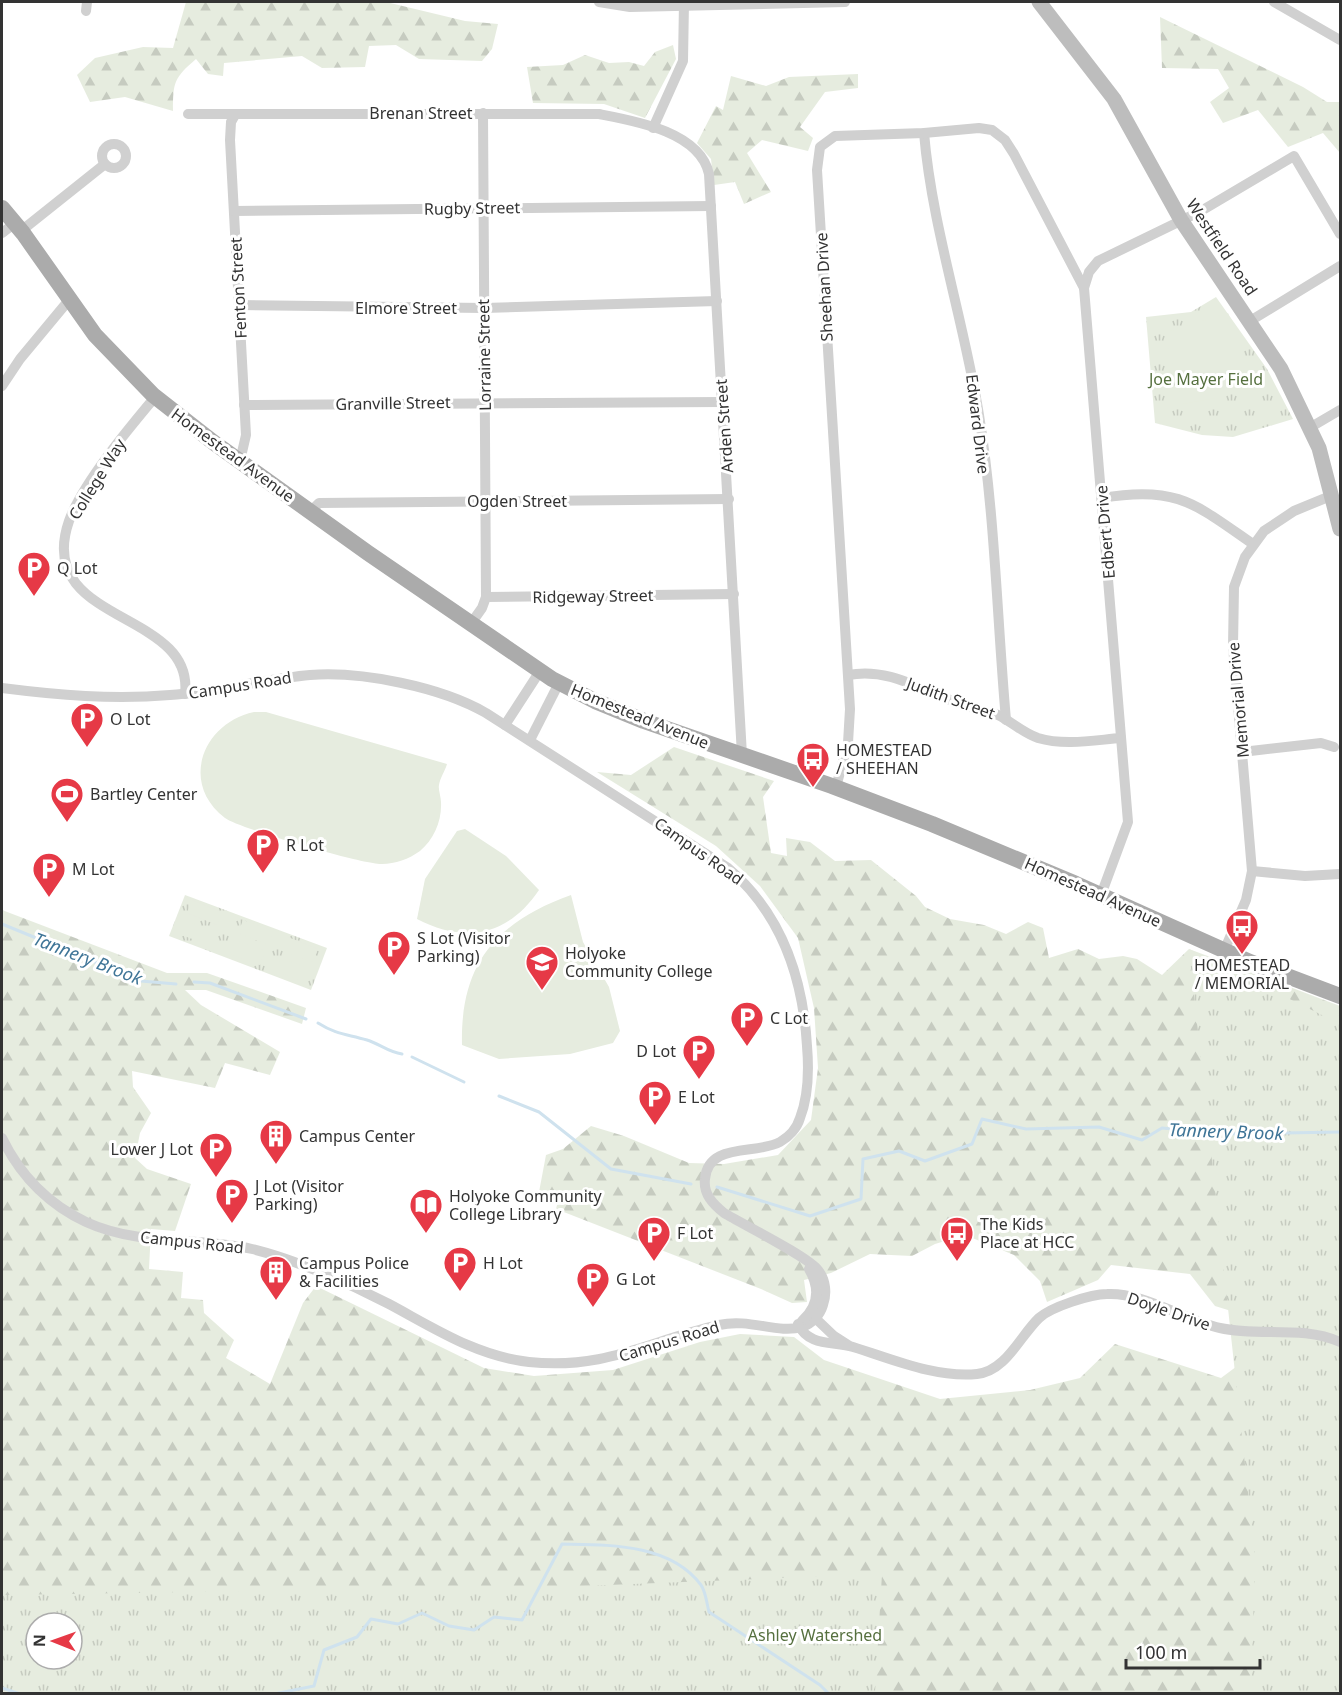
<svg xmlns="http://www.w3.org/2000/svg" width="1342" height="1695" font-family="'Noto Sans',sans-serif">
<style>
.forest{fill:url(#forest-firs);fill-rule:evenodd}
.park{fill:url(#park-tufts);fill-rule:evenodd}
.pitch{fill:#e6ecdf}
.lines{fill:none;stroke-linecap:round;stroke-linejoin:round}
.stream{stroke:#cfe2ee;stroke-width:3}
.street{stroke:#d0d0d0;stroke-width:10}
.secondary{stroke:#bdbdbd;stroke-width:15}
.primary{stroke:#ababab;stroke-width:16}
.labels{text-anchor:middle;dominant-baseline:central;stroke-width:6;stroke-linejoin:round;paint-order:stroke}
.street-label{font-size:16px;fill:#333;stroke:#fff}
.park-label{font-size:16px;fill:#56703f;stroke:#fff}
.poi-label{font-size:16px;fill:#333;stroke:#fff;text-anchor:start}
.water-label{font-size:18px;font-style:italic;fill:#3f7597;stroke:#fff}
</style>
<defs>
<pattern id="forest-firs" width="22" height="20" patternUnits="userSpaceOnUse" patternTransform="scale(1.5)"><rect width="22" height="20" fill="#e6ecdf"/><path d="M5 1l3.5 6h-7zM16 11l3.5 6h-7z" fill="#c6cbc0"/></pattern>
<pattern id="park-tufts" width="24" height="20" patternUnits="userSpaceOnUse" patternTransform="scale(1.5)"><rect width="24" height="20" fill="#e6ecdf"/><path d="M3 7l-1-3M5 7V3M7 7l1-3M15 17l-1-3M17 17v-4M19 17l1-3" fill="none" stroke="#c6cbc0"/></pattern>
</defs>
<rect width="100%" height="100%" fill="#fff"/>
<g class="forest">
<path d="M 186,2 L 386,2 L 465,21 L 498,24 L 492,49 L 482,61 L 419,59 L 396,45 L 369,46 L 365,67 L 322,68 L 302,56 L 224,63 L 223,76 L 208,74 L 196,59 C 174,78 173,82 173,111 L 125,97 L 90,102 L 77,75 L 95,58 L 143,47 L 173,48 Z"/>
<polygon points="1160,17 1303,87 1327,102 1340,102 1340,153 1323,133 1288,147 1258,110 1223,123 1210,102 1229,88 1218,69 1162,68"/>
<polygon points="673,45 676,59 645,118 604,104 533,103 527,67 563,65 585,55 609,63 629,62 644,66 655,52"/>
<polygon points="858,74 858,88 825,92 800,127 813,138 808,151 762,140 747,153 771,192 744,204 735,182 714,185 711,159 697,143 716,106 723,110 731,76 766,86 789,77"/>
<polygon points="674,747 774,781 763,797 771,853 787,856 786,838 810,842 835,861 871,860 916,896 925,907 950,919 984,925 1006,934 1028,922 1043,928 1049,958 1078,949 1099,959 1123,956 1137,959 1162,975 1189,949 1340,1006 1340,1277 1257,1319 1215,1306 1190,1274 1111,1265 1098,1280 1047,1302 1040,1281 1014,1255 965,1235 935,1244 912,1256 870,1254 831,1273 804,1280 807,1302 792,1303 761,1289 556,1209 558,1201 539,1192 546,1155 563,1149 591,1126 624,1136 689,1163 724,1164 778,1155 811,1120 818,1068 814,1008 798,938 760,886 716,846 597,772 631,775"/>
<path d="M 2,910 L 167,973 L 207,973 L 306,1008 L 302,1024 L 206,990 L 185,990 L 201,1005 L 280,1052 L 270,1075 L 225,1063 L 215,1088 L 132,1071 L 133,1087 L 151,1113 L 140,1133 L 135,1158 L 147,1169 L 191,1184 L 175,1231 L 151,1229 L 149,1269 L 183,1272 L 181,1298 L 203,1300 L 204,1313 L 234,1340 L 226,1358 L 270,1384 L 303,1303 L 316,1286 L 484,1368 L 534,1376 L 613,1370 L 700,1342 L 740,1334 L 794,1337 L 824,1360 L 940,1399 L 1030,1390 L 1080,1378 L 1115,1344 L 1221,1378 L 1260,1349 L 1340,1693 L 2,1693 ZM 36,1623 L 72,1623 L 72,1659 L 36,1659 Z"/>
</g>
<g class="park">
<polygon points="1216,297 1267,369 1293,419 1233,437 1202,435 1155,423 1146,317 1191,312"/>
<polygon points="185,895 327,948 311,990 169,936"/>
<polygon points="1189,949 1340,1024 1340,1693 1251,1693 1255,1557"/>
<path d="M 882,1574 L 875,1693 L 2,1693 L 2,1595 L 583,1586 ZM 36,1623 L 72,1623 L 72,1659 L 36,1659 Z"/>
</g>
<g class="pitch">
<polygon points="1228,313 1244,352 1237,378 1216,398 1183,404 1164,333"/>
<path d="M 254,712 L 266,712 L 447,764 C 445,771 440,778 439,785 C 438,789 441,797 441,802 C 442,821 434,839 420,851 C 409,859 395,864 382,864 C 364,865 238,828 225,818 C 179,783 203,723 254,712 Z"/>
<path d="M 465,829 L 506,856 L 539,890 C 508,936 465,944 417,919 L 425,879 L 457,831 Z"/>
<path d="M 571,895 L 583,942 L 609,987 L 620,1031 L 613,1043 L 570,1054 L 499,1059 L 462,1045 C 460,964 496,922 571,895 Z"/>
<polygon points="192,900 222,912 217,925 187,913"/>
<polygon points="184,920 213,931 208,945 179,934"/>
<polygon points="243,920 273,931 268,945 238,933"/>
<polygon points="288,937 318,949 313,962 283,951"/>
<polygon points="236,940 265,951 260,965 230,954"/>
<polygon points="281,958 310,969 305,983 276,971"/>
</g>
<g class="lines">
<g class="stream">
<polyline points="2,924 141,981 176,984"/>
<polyline points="194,982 210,983 306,1019"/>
<path d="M 318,1023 C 337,1035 347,1034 367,1040 C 380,1044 388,1052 402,1054"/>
<polyline points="412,1057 464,1082"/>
<polyline points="499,1096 539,1112 611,1169 691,1184"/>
<polyline points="717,1187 810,1216 861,1199 863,1159 899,1151 925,1161 972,1144 982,1119 1026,1129 1099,1127 1142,1140 1162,1128 1226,1134 1340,1132"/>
<polyline points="2,1688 20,1694"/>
<path d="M 274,1694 L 314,1686 L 324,1650 L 357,1637 L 371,1619 L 398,1624 L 422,1613 L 449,1626 L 474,1630 L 494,1617 L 522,1620 L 562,1544 C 608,1545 670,1543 701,1585 C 706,1592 707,1605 709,1612 L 820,1685 L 829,1694"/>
</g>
<g class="street">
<polyline points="599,2 630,7 845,2"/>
<polyline points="1274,2 1340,40"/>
<polyline points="86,11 87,2"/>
<polyline points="483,113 486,597"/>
<path d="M 188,114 L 599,114 C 636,121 700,132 709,174 L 742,755"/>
<polyline points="235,115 231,122 230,140 246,435 240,461"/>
<polyline points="653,128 683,61 684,2"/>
<path d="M 924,133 C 932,227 964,321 979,415 C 995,514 997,619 1006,720"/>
<circle cx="114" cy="156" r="12"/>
<polyline points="234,211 711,206"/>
<polyline points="21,231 105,164"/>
<polyline points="2,233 15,223"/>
<polyline points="239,305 484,308 717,301"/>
<polyline points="1250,321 1340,266"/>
<polyline points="2,386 20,359 69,300"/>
<path d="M 155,397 C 129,428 82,484 69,521 C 33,625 195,609 185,694"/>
<polyline points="244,405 722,402"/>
<polyline points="1311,427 1340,410"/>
<path d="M 1102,498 C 1177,485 1195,504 1253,544"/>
<polyline points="310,512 319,503 729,499"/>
<polyline points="470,625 482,608 486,597 734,594"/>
<path d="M 848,675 C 889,667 921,690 958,703 C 971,708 985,710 998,715 C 1012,722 1023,733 1038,738 C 1065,746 1095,740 1121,738"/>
<path d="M 2,688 C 57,695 113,700 170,695 C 217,692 263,679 310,675 C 362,671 441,687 486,713 L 728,868 C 782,914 803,977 807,1046 C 809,1070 809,1095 800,1118 C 797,1128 789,1137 780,1142 C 756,1155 708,1142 705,1179 C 703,1194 713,1204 724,1213 C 744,1225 807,1256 818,1270 C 826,1280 827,1294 823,1305 C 820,1315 812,1324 802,1327 C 777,1334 750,1318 719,1325 C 648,1341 606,1370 529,1362 C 476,1356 434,1328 389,1304 C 350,1284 294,1259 252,1249 C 197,1237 138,1246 86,1222 C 48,1204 20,1175 2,1138"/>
<polyline points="505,725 540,671"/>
<polyline points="530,740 559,683"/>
<polyline points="1242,752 1321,743 1334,747"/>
<polyline points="836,787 848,743 850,709 817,170 820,147 835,136 924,133 979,128 992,130 1005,140 1014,154 1084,288"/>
<polyline points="1252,871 1305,876 1340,874"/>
<polyline points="1101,895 1128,822 1084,288 1089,272 1098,261 1201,211 1294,156 1340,234"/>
<polyline points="1224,951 1246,900 1252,871 1233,646 1234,587 1245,557 1264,531 1294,511 1333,495"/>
<polyline points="812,1315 834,1336 848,1345"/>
<path d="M 802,1321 C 819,1306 820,1288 809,1269"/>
<path d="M 798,1324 C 809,1347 833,1341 853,1347 C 892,1359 935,1378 977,1374 C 1006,1371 1020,1336 1039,1318 C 1051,1307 1091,1294 1107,1294 C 1143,1292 1184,1320 1220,1328 C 1260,1337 1301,1325 1340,1342"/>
</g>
<polyline class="secondary" points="1039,2 1114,99 1181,220 1281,369 1319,448 1340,529"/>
<polyline class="primary" points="2,208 23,233 95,335 153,395 213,442 368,553 552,679 595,701 644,721 832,786 932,824 1076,884 1250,962 1340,996"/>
</g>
<defs>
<symbol id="parking-pin" viewBox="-11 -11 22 30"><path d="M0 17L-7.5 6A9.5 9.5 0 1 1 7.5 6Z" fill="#e63946" stroke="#fff"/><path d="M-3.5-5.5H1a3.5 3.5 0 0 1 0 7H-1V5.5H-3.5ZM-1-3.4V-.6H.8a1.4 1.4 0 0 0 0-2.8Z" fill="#fff"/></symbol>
<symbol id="bus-pin" viewBox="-11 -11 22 30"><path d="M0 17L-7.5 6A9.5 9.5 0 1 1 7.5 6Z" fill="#e63946" stroke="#fff"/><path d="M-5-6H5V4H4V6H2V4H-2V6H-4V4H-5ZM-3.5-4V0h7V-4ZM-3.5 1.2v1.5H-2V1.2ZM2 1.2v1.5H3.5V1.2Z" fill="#fff"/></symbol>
<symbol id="stadium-pin" viewBox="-11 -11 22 30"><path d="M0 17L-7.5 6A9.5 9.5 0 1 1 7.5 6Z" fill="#e63946" stroke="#fff"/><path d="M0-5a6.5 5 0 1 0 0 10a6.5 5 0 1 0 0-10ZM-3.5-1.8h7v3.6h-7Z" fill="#fff"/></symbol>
<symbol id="university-pin" viewBox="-11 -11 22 30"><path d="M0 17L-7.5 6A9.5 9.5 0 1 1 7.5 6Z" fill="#e63946" stroke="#fff"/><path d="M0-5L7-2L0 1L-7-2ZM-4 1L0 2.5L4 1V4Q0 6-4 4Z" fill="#fff"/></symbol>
<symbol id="building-pin" viewBox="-11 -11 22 30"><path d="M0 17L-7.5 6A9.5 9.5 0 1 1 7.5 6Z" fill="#e63946" stroke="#fff"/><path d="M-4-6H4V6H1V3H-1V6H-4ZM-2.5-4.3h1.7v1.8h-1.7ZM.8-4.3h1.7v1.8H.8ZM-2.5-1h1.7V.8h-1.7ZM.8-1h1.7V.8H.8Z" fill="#fff"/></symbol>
<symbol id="library-pin" viewBox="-11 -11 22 30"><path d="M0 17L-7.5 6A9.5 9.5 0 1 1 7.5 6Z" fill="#e63946" stroke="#fff"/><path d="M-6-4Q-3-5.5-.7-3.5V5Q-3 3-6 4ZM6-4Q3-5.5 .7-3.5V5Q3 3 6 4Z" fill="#fff"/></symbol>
</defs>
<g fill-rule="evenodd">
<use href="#parking-pin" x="15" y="549" width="38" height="52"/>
<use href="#parking-pin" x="68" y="700" width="38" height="52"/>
<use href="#bus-pin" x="794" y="740" width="38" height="52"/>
<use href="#stadium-pin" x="48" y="775" width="38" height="52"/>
<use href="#parking-pin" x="244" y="826" width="38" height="52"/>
<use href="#parking-pin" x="30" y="850" width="38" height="52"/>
<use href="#bus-pin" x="1223" y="907" width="38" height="52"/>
<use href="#parking-pin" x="375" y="928" width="38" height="52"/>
<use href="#university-pin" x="523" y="943" width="38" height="52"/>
<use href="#parking-pin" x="728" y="999" width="38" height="52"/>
<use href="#parking-pin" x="680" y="1032" width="38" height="52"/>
<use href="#parking-pin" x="636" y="1078" width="38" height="52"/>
<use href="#building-pin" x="257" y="1117" width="38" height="52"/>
<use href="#parking-pin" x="197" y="1130" width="38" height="52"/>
<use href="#parking-pin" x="213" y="1176" width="38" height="52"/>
<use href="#library-pin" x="407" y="1186" width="38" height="52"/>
<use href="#parking-pin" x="635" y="1214" width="38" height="52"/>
<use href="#bus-pin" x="938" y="1214" width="38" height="52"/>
<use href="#parking-pin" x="441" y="1244" width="38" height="52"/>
<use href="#building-pin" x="257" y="1253" width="38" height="52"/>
<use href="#parking-pin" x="574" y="1260" width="38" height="52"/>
</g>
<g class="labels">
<g class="street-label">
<text x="421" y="113">Brenan Street</text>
<text transform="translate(472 208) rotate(-1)">Rugby Street</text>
<text transform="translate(1222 247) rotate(56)">Westfield Road</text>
<text transform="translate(824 287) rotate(-93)">Sheehan Drive</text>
<text transform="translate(238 288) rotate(-93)">Fenton Street</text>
<text x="406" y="308">Elmore Street</text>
<text transform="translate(484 355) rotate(-91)">Lorraine Street</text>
<text transform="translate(393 403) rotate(-1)">Granville Street</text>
<text transform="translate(978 424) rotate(83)">Edward Drive</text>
<text transform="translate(724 426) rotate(-94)">Arden Street</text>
<text transform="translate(233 455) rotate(36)">Homestead Avenue</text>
<text transform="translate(97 479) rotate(-58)">College Way</text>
<text x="517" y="501">Ogden Street</text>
<text transform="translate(1105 532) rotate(-95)">Edbert Drive</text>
<text transform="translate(593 596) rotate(-1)">Ridgeway Street</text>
<text transform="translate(240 685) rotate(-9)">Campus Road</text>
<text transform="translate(951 698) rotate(20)">Judith Street</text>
<text transform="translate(1238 700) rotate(-95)">Memorial Drive</text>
<text transform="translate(640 716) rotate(22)">Homestead Avenue</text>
<text transform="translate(699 851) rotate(35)">Campus Road</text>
<text transform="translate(1093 892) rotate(24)">Homestead Avenue</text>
<text transform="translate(192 1242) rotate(6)">Campus Road</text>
<text transform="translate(1169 1311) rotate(19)">Doyle Drive</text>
<text transform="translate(669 1341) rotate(-17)">Campus Road</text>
</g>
<g class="park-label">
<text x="1206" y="379">Joe Mayer Field</text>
<text x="815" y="1635">Ashley Watershed</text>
</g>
<g class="poi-label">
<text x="57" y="568">Q Lot</text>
<text x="110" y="719">O Lot</text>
<text x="836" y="750">HOMESTEAD<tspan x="836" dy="18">/ SHEEHAN</tspan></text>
<text x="90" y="794">Bartley Center</text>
<text x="286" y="845">R Lot</text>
<text x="72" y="869">M Lot</text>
<text x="417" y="938">S Lot (Visitor<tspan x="417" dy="18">Parking)</tspan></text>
<text x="565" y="953">Holyoke<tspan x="565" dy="18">Community College</tspan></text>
<text x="1242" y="965" text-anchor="middle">HOMESTEAD<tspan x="1242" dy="18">/ MEMORIAL</tspan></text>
<text x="770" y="1018">C Lot</text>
<text x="676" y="1051" text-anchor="end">D Lot</text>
<text x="678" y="1097">E Lot</text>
<text x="299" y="1136">Campus Center</text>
<text x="193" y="1149" text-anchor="end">Lower J Lot</text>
<text x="255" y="1186">J Lot (Visitor<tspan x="255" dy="18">Parking)</tspan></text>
<text x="449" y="1196">Holyoke Community<tspan x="449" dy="18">College Library</tspan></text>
<text x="980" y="1224">The Kids<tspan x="980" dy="18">Place at HCC</tspan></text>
<text x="677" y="1233">F Lot</text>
<text x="299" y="1263">Campus Police<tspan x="299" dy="18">&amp; Facilities</tspan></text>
<text x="483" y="1263">H Lot</text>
<text x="616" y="1279">G Lot</text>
</g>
<g class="water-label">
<text transform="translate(88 958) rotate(21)">Tannery Brook</text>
<text transform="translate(1226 1131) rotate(2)">Tannery Brook</text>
</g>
</g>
<rect width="1342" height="1695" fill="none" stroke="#333333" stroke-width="6"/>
<g transform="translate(54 1641) rotate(271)"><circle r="28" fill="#ffffff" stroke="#adadad" stroke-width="1.5"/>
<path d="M0-4.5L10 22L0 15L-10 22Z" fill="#e63946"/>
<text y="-9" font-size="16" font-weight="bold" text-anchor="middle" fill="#333333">N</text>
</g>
<path d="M1126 1659v9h134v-9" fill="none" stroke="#333333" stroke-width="3"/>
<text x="1135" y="1659" font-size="18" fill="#333333" stroke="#ffffff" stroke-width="4.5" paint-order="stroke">100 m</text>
</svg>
